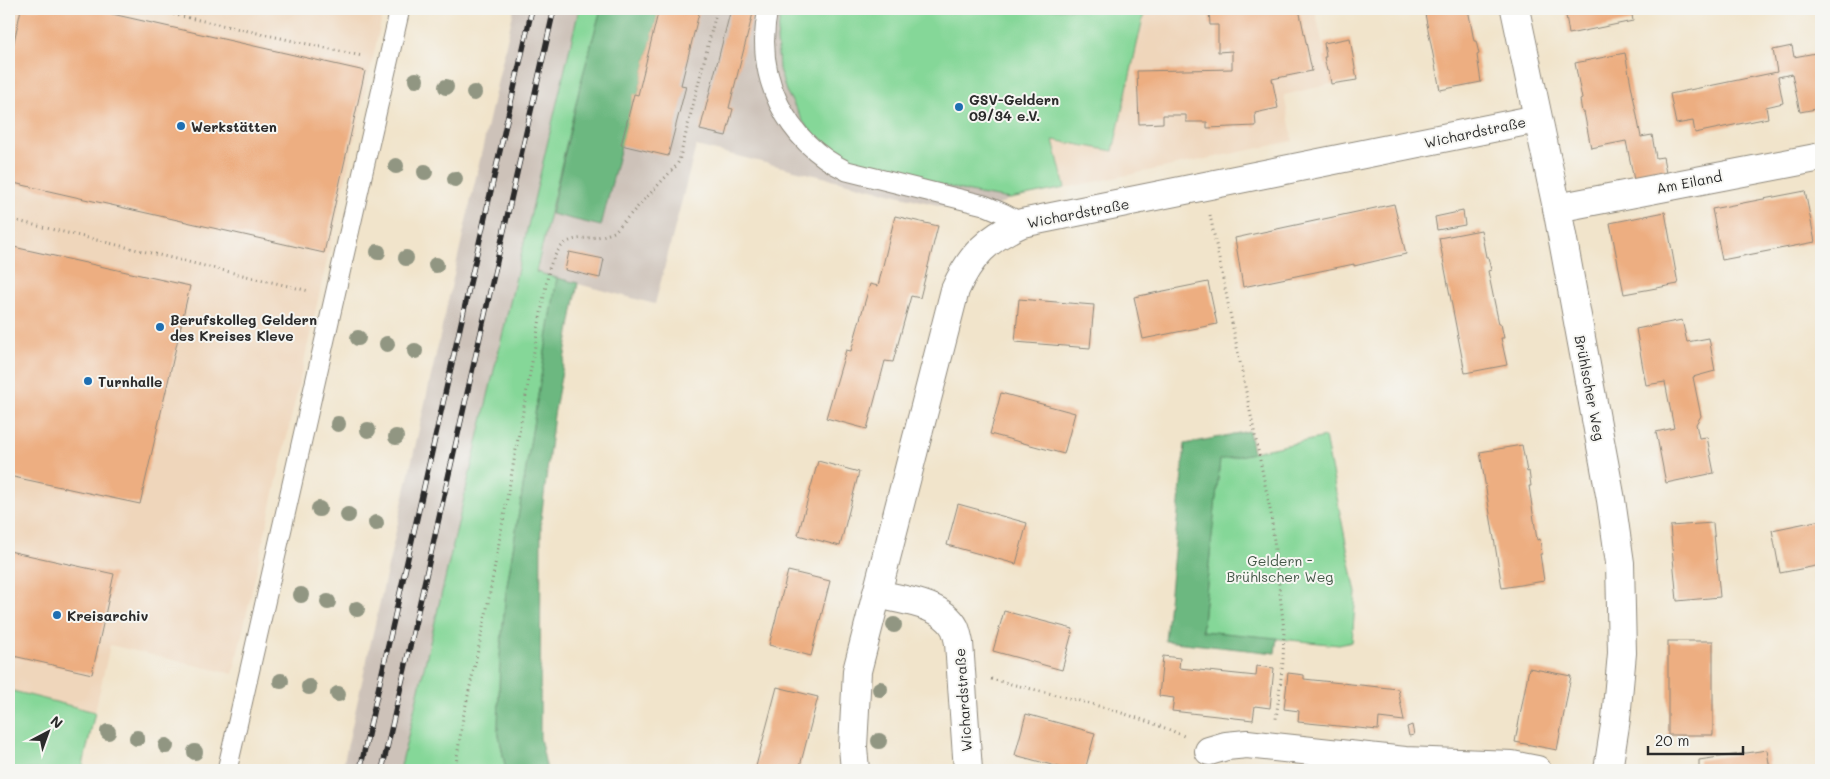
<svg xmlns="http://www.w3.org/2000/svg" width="1830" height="779" font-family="Mali,sans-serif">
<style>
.built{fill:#efd6bb}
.industrial{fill:#cdc2b9}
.green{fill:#85d798;stroke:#588162}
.forest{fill:#6cb880;stroke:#4c7256}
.building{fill:#edae81}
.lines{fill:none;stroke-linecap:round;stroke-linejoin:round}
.service-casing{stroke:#8e887b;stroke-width:21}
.minor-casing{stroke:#8e887b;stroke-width:30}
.path{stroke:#8e887b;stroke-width:3;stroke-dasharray:1 4;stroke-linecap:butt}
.service{stroke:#fff;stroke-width:19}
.minor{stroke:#fff;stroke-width:28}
.rail-casing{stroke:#2b2b2b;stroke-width:5.5}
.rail{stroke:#f6f6f2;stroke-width:4;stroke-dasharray:11;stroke-linecap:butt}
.tree{fill:#919682}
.poi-dot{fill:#1f6fb2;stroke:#f6f6f2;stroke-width:2}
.labels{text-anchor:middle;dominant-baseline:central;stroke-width:4;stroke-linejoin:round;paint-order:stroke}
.poi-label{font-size:14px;font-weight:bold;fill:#2b2b2b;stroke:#f6f6f2;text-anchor:start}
.street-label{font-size:14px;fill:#2b2b2b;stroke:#f6f6f2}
.park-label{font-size:14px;fill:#425646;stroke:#f6f6f2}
</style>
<rect width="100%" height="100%" fill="#f6f6f2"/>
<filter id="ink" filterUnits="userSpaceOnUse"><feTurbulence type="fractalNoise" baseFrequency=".02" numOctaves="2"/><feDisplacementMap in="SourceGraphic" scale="10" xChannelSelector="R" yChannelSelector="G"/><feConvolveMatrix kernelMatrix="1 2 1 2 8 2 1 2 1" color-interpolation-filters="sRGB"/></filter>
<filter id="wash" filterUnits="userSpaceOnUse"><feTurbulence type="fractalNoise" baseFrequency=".0096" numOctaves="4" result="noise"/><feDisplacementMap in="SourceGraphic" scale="20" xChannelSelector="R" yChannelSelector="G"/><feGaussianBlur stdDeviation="1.12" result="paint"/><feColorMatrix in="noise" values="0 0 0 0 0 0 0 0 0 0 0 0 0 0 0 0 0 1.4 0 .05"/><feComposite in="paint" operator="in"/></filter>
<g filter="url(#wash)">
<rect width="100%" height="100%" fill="#f1e4cb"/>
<g class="built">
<polygon points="9,9 384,9 233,674 110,645 95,712 9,690"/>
<polygon points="1145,9 1315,9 1331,84 1284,95 1293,141 1065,188 1053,140 1113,151"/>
</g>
<g class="industrial">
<polygon points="514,9 579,9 400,770 342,770"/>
<polygon points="601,9 781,9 777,39 804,123 815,136 836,152 858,164 892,174 979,194 1010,199 979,215 696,146 655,304 536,273 581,82"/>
</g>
<g class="green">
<polygon points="579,9 601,9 581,82 536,272 557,278 506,592 500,656 498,730 506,770 400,770"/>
<polygon points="781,9 1145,9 1113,151 1053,140 1065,188 1010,199 979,194 892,174 858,164 836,152 815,136 804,123 786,91 779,69 777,39"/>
<polygon points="1325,437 1356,593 1352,642 1339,645 1202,631 1220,459"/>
<polygon points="9,690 95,712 82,770 9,770"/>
</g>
<g class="forest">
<polygon points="601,9 659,9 638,95 634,95 601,226 551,214 581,82"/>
<polygon points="557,278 578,283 554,415 541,519 540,738 547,770 506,770 498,730 500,656 506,592"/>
<polygon points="1249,431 1253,453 1220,460 1202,631 1277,638 1275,653 1165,641 1185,444"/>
</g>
<g id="blocks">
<g class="building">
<polygon points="21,9 90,9 365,71 324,253 9,182 9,65"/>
<polygon points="659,9 700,9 681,85 686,86 668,156 621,145 634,94 638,95"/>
<polygon points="731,9 754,9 729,108 733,109 726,136 700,130"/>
<polygon points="1209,9 1299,9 1312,71 1272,79 1278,108 1255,113 1256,126 1207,128 1207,122 1186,122 1186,115 1163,115 1163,123 1139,124 1137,71 1232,69 1232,51 1218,52 1218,25 1210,25"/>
<polygon points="1424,9 1468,9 1474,41 1476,41 1479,54 1477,55 1481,82 1440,90"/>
<polygon points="1565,9 1631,9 1633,21 1569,34"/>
<polygon points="1350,38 1357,80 1331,84 1329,71 1327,71 1324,57 1326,57 1324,43"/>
<polygon points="1792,46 1794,57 1821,52 1821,108 1800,112 1792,74 1778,77 1783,103 1766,107 1768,118 1695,133 1693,121 1676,124 1670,94 1777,72 1773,50"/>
<polygon points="1625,53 1641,137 1652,135 1656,158 1663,157 1666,173 1634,180 1626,141 1591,148 1584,112 1582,112 1580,100 1582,99 1575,63"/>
<polygon points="1805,191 1815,242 1722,260 1712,209"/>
<polygon points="1394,204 1406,254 1354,266 1354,264 1243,287 1235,238"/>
<polygon points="1463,211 1465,225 1437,230 1435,217"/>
<polygon points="1665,212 1678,284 1624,294 1610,223"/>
<polygon points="895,216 938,226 920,298 911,296 893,362 885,361 867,429 826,418 846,350 851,351 870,284 878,286"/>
<polygon points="1481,230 1486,257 1488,257 1491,270 1488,271 1499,324 1501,324 1504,338 1501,338 1507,365 1465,373 1439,238"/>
<polygon points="9,246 190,286 140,504 9,476"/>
<polygon points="569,252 604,259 600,278 565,270"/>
<polygon points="1208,282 1217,324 1143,339 1134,297"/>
<polygon points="1019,299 1094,305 1090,348 1015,342"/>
<polygon points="1682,320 1687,342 1709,338 1715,371 1693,377 1701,416 1696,424 1699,438 1707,437 1714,473 1666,483 1656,432 1674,428 1665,382 1646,385 1636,329"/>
<polygon points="1001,393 1075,413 1064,454 990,434"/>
<polygon points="1522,445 1527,472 1529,471 1531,486 1529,486 1537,540 1540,539 1542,554 1540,554 1544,581 1502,588 1480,452"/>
<polygon points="818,461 859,472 840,546 798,535"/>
<polygon points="958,504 1027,523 1016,564 947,545"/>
<polygon points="1821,520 1821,565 1780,573 1772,530"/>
<polygon points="1713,523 1720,597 1677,601 1670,526"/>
<polygon points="9,551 114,574 92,674 9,655"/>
<polygon points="788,571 830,581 811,656 769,645"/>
<polygon points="1004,611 1073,629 1062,670 993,651"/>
<rect x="1668" y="641" width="45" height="94"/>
<polygon points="1163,656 1180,658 1179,668 1256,676 1257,666 1274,668 1270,708 1255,706 1253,720 1172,711 1174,698 1159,696"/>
<polygon points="1529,668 1571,676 1557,750 1515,742"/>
<polygon points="1288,673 1304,675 1304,679 1398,689 1404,721 1379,718 1378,730 1298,722 1299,711 1284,709"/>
<polygon points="777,687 818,697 799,770 755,770"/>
<polygon points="1026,714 1095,733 1085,770 1070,770 1015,755"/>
<polygon points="1412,725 1414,735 1409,736 1407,727"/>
<polygon points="1767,750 1770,770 1699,770 1699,760"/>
</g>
</g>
</g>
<g filter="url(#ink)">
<use href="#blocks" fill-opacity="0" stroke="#8e887b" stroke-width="1"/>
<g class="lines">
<defs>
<g id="service">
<path d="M 768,9 C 754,76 785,141 847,171 L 984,205 L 1003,213 L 1022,223"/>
<polyline points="227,770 400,9"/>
</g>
<g id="minor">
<polyline points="1515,9 1557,208 1611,500 1620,563 1622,653 1616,719 1608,770"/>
<polyline points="1557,208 1821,157"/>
<path d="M 877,594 C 901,600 942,603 955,628 C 957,633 958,638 959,643 L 968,770"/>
<polyline points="1209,751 1226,746 1247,744 1405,761 1512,765 1537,770"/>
<path d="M 855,770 L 853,747 L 857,671 L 955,290 C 970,256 988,238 1022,223 L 1537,119"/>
</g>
</defs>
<use href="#service" class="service-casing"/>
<use href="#minor" class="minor-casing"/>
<g class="path">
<polyline points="149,9 362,56"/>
<polyline points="1210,215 1271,514 1284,630 1283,662 1276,719"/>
<polyline points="9,219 309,291"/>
<path d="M 991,679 C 1055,695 1123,709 1184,736"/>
<path d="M 455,770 L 463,718 L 486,614 L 549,269 C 565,225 582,246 614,232 L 676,166 L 679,161 L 717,9"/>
</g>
<use href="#service" class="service"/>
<use href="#minor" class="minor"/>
<defs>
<g id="rail">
<polyline points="360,770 532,9"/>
<polyline points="382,770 554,9"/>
</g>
</defs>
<use href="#rail" class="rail-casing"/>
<use href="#rail" class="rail"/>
</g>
<g class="tree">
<circle cx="416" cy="80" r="8"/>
<circle cx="446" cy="87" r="8"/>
<circle cx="474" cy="93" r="8"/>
<circle cx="396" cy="166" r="8"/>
<circle cx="425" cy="172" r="8"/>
<circle cx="455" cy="179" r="8"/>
<circle cx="378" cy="252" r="8"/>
<circle cx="406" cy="258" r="8"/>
<circle cx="436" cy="265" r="8"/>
<circle cx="358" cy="338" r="8"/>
<circle cx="387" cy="344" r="8"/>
<circle cx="415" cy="351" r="8"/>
<circle cx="338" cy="424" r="8"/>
<circle cx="368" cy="430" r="8"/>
<circle cx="396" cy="437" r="8"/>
<circle cx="319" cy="509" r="8"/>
<circle cx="348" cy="515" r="8"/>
<circle cx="376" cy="523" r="8"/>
<circle cx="301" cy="595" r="8"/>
<circle cx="328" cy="602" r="8"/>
<circle cx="357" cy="609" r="8"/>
<circle cx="894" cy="625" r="8"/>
<circle cx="281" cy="681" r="8"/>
<circle cx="309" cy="687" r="8"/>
<circle cx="880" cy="689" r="8"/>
<circle cx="338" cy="694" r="8"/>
<circle cx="108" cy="732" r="8"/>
<circle cx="137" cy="738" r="8"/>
<circle cx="879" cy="741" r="8"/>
<circle cx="166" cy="746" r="8"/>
<circle cx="195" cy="752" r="8"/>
</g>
</g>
<g class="poi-dot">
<circle cx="959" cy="107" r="5"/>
<circle cx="181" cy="126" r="5"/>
<circle cx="160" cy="327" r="5"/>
<circle cx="88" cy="381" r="5"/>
<circle cx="57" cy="615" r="5"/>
</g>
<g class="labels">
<g class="poi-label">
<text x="969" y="99">GSV-Geldern<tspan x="969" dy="16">09/34 e.V.</tspan></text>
<text x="191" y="126">Werkstätten</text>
<text x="170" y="319">Berufskolleg Geldern<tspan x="170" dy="16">des Kreises Kleve</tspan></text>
<text x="98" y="381">Turnhalle</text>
<text x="67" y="615">Kreisarchiv</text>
</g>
<g class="street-label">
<text transform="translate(1475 132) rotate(-12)">Wichardstraße</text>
<text transform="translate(1689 182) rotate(-11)">Am Eiland</text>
<text transform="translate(1078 213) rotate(-11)">Wichardstraße</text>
<text transform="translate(1590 388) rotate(79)">Brühlscher Weg</text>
<text transform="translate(963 700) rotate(-94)">Wichardstraße</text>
</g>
<g class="park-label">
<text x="1280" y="560">Geldern -<tspan x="1280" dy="16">Brühlscher Weg</tspan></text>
</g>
</g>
<rect width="1830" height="779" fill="none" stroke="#f6f6f2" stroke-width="30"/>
<g transform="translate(48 732) rotate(41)" stroke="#f6f6f2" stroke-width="4" paint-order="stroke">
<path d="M0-4L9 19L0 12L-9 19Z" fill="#2b2b2b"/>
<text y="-8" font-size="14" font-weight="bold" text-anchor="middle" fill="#2b2b2b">N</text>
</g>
<path d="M1648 746v8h95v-8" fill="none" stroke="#2b2b2b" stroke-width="2.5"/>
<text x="1655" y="746" font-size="15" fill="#2b2b2b" stroke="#f6f6f2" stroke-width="4" paint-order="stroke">20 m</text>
</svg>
